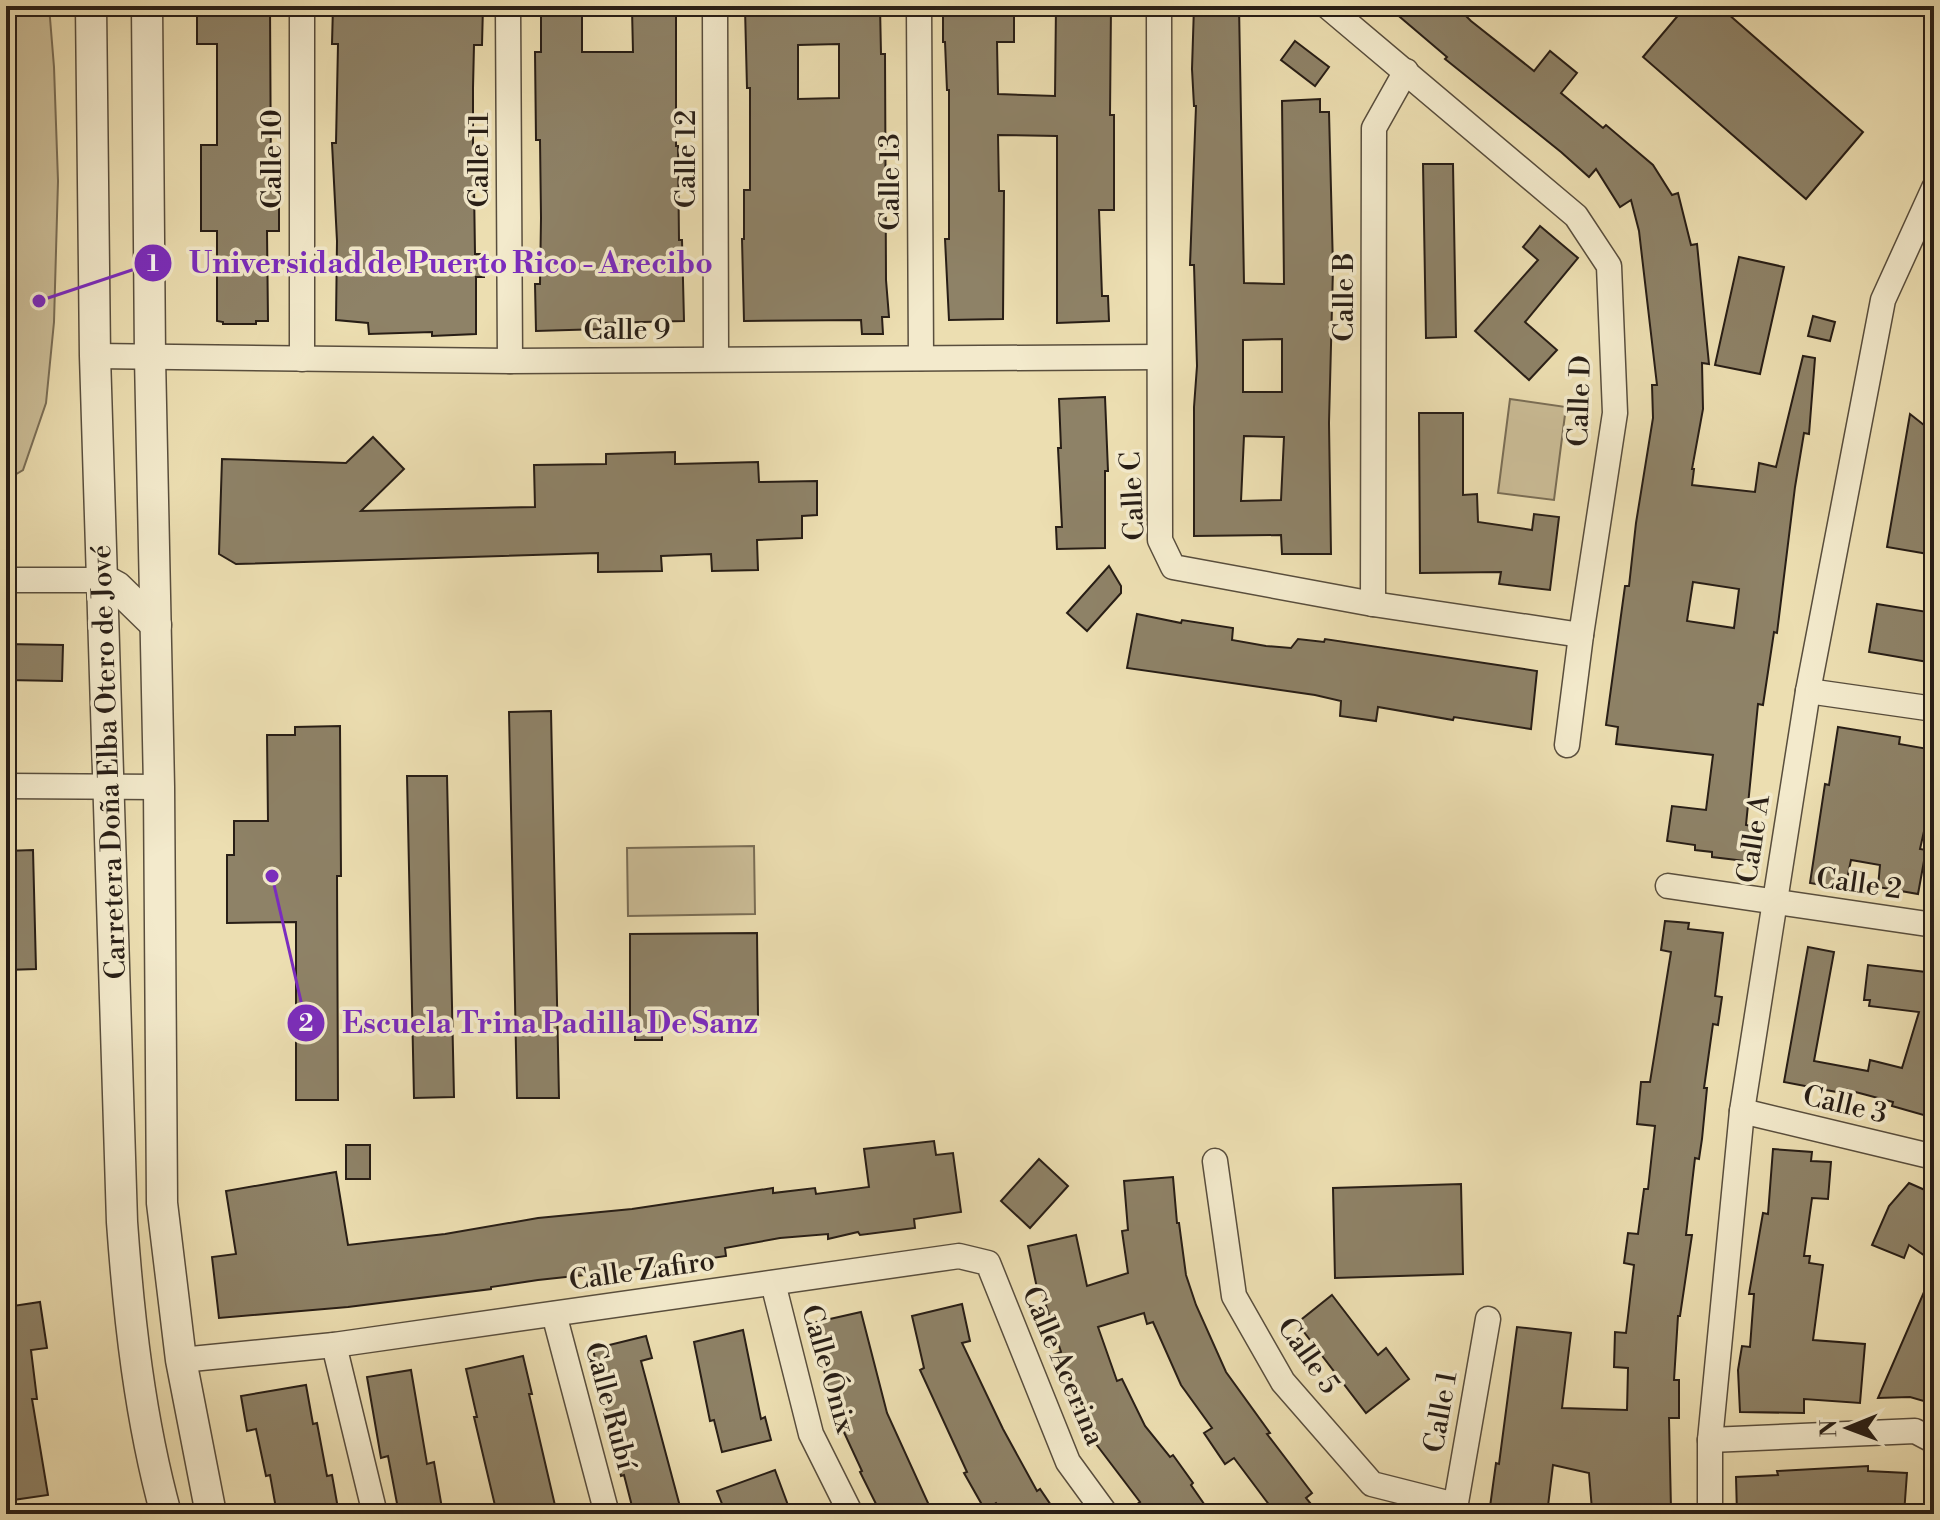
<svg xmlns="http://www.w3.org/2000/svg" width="1940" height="1520" font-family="'Libre Bodoni',serif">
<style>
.green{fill:#cbbd97;stroke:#7a6e56;stroke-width:2}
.building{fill:#8e8267;stroke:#281e16;stroke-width:2;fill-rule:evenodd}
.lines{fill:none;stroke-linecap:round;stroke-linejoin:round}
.minor-casing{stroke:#594e3d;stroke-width:27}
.tertiary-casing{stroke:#594e3d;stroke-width:33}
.minor{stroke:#f3eacc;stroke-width:24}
.tertiary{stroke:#f3eacc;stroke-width:30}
.labels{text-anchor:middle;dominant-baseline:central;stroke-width:7;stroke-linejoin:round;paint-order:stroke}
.street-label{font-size:28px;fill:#281e16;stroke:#f3eacc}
.leader{fill:none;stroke:#7b2cbf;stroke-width:3}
.callout-dot{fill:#7b2cbf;stroke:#f3eacc;stroke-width:3}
.mark-label{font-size:24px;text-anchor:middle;font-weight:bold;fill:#fff}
.callout-label{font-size:30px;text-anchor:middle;font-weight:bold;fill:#7b2cbf;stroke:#f3eacc;stroke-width:7;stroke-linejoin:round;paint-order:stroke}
</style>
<rect width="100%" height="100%" fill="#ecdeb1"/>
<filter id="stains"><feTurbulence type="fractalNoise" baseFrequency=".0025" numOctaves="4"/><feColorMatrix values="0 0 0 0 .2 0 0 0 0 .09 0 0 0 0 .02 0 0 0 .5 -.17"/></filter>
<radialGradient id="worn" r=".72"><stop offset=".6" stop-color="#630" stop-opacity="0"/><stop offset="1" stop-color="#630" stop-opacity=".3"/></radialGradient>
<g class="green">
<polygon points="6,6 49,6 54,67 58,181 54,322 46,403 23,470 6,480"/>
<polygon points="1510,399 1566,407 1554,500 1498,493"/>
<polygon points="754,846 755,914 628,916 627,848"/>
</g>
<g class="building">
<polygon points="197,6 270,6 271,190 279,189 279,231 267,231 268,321 256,321 256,324 223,324 223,322 217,321 217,231 201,231 201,145 217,145 217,44 197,44"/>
<polygon points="333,6 483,6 482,45 474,45 473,88 473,148 479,148 479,187 474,187 475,254 484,254 484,277 476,277 476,334 432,336 432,332 369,334 368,323 336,320 337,241 332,143 336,143 338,44 332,44"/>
<path d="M 880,6 L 881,54 L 885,54 L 886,280 L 889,317 L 882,317 L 883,334 L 862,334 L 861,320 L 744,321 L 742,239 L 744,239 L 744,190 L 750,190 L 750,88 L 747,88 L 745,8 ZM 839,44 L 839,98 L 798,99 L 798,45 Z"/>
<polygon points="943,6 1014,6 1014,42 997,42 998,94 1055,96 1056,6 1111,6 1110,115 1114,115 1114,210 1099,210 1102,296 1108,296 1109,321 1057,323 1057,136 998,135 999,191 1004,191 1003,319 949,320 945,239 949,239 949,90 947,90 945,42 943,42"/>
<path d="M 1194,6 L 1239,6 L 1244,283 L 1284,284 L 1282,101 L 1320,99 L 1320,112 L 1329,112 L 1333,268 L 1329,423 L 1331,554 L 1282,554 L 1281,535 L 1194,536 L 1194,407 L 1197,366 L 1194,265 L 1190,265 L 1196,106 L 1194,106 L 1192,69 ZM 1282,339 L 1282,392 L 1243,392 L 1243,340 ZM 1244,436 L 1284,437 L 1281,500 L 1241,501 Z"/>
<path d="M 1387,6 L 1456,6 L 1471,21 L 1534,71 L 1550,51 L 1577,73 L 1561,93 L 1603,128 L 1606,125 L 1653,165 L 1672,195 L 1678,193 L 1691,245 L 1697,244 L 1709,364 L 1702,363 L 1703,409 L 1692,469 L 1694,469 L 1692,485 L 1755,492 L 1759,463 L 1776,467 L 1803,356 L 1815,358 L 1809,434 L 1804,433 L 1795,487 L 1777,633 L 1774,632 L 1763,705 L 1758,704 L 1746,825 L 1757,827 L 1753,862 L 1712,857 L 1712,852 L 1695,850 L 1695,845 L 1667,841 L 1672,806 L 1706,810 L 1713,755 L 1616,744 L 1618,727 L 1606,725 L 1625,586 L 1629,586 L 1636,523 L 1653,418 L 1652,385 L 1657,385 L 1639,231 L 1631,200 L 1620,207 L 1596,169 L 1589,177 L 1561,152 L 1445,59 L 1447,57 ZM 1693,582 L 1739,589 L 1734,628 L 1687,621 Z"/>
<polygon points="1686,6 1719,6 1863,132 1806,199 1643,57"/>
<polygon points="541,7 582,7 582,52 633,52 632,9 676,8 676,146 678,146 679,240 682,240 684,321 602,323 602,329 536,331 535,284 540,284 541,218 540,140 536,140 535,52 541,52"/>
<polygon points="1295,41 1329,67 1315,86 1281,60"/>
<polygon points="1423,164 1453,164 1456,337 1426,338"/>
<polygon points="1540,226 1578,258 1525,322 1557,350 1529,380 1475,331 1538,260 1523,247"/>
<polygon points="1739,257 1784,267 1760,374 1715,365"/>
<polygon points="1813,316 1835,322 1830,341 1808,336"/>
<polygon points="1105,397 1108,471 1105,471 1105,548 1057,549 1056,527 1062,527 1058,448 1061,448 1059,399"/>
<polygon points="1419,413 1463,413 1463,495 1477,494 1478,522 1532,530 1534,514 1559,517 1550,590 1499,584 1501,572 1420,573"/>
<polygon points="1910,414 1934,433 1934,555 1887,547"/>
<polygon points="373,437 404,469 361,511 535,507 534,465 606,464 606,454 675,452 675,464 758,462 759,482 817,481 817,515 802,516 802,538 757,540 758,570 712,571 711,554 661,556 662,571 598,572 598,553 236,564 219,554 222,459 346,463"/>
<polygon points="1109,566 1121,586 1121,593 1087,631 1067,613"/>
<polygon points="1877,604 1934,613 1934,663 1869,652"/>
<polygon points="1137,614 1181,623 1182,620 1233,628 1232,640 1266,646 1291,648 1298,639 1324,642 1325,639 1537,671 1531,729 1454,717 1453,720 1378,707 1376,721 1340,716 1341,701 1315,695 1127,668"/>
<polygon points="6,644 63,645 62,681 6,680"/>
<polygon points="551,711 559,1098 517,1098 509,712"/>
<polygon points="340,726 341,876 337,876 338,1100 296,1100 296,922 227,923 227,855 234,855 234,821 268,821 267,735 295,735 295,727"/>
<polygon points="1838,727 1900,737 1899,744 1934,750 1934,787 1920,849 1926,850 1918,894 1878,887 1880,865 1851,860 1845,889 1810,883 1825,784 1829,785"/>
<polygon points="407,776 447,776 454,1097 414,1098"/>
<polygon points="33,850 36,969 6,970 6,851"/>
<polygon points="1665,921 1689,923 1688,929 1723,933 1715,996 1722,997 1718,1025 1713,1024 1704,1088 1707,1088 1702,1139 1699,1159 1695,1158 1686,1235 1692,1235 1680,1316 1678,1316 1674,1380 1679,1380 1679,1418 1669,1418 1671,1509 1592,1510 1589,1473 1553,1465 1547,1514 1489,1514 1496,1463 1499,1464 1517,1327 1571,1333 1562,1408 1627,1410 1628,1368 1614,1367 1615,1332 1626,1333 1634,1265 1624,1263 1628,1233 1638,1234 1644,1189 1648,1189 1655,1126 1637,1124 1641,1082 1650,1082 1671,952 1661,950"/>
<polygon points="757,933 758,1017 723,1018 723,1028 662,1029 662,1040 635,1040 635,1017 630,1017 630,934"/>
<polygon points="1808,947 1834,952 1814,1061 1868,1071 1870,1060 1902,1068 1919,1012 1869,1006 1870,1000 1864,1000 1868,965 1934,973 1934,1118 1892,1106 1893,1102 1848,1090 1847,1094 1784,1082"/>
<polygon points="934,1141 936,1155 953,1153 961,1212 914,1219 915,1228 860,1235 858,1232 828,1239 828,1234 780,1238 725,1248 726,1256 631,1270 538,1280 491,1287 491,1289 348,1307 219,1318 212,1257 236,1254 226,1191 336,1172 348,1245 445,1234 538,1218 632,1209 773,1188 773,1193 815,1188 816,1194 869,1187 864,1149"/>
<rect x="346" y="1145" width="24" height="34"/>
<polygon points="1773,1149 1812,1152 1811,1161 1831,1162 1828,1199 1812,1198 1804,1256 1810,1256 1809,1263 1823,1265 1813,1340 1865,1344 1860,1403 1804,1399 1804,1413 1740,1412 1738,1370 1742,1346 1750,1347 1754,1294 1749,1294 1763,1213 1768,1214"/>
<polygon points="1039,1159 1068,1186 1030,1228 1001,1201"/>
<polygon points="1173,1177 1177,1223 1179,1223 1186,1275 1196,1305 1226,1372 1270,1433 1267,1434 1312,1493 1306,1498 1319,1514 1276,1514 1234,1458 1225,1464 1204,1433 1212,1428 1181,1385 1153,1322 1147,1324 1144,1313 1098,1327 1117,1381 1122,1379 1145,1426 1170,1457 1173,1455 1193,1483 1191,1485 1211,1514 1123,1514 1140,1502 1096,1444 1069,1392 1067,1392 1053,1355 1061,1352 1040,1287 1037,1288 1028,1246 1076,1235 1087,1286 1128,1273 1122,1231 1128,1230 1124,1181"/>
<polygon points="1909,1183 1934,1194 1934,1262 1909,1245 1904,1258 1872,1245 1889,1206"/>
<polygon points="1461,1184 1463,1274 1335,1278 1333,1188"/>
<polygon points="1934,1269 1934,1404 1910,1397 1878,1398"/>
<polygon points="1332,1295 1378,1355 1386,1348 1409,1379 1366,1413 1297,1323"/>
<polygon points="40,1302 47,1348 31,1350 37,1399 32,1399 48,1495 6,1501 6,1307"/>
<polygon points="962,1304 970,1341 962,1343 1003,1429 1037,1491 1040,1489 1057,1514 1004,1514 996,1503 985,1510 964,1473 967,1472 920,1370 924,1368 912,1316"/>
<polygon points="861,1312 887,1413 933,1514 881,1514 860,1472 862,1471 835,1413 812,1323"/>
<polygon points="743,1330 761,1419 765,1417 771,1440 722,1452 714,1420 710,1421 694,1342"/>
<polygon points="646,1336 652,1358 641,1361 682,1514 634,1514 624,1475 621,1476 602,1393 593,1349"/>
<polygon points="523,1356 532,1394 529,1394 557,1514 497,1514 474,1417 477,1417 466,1369"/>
<polygon points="411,1370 427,1464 434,1462 443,1514 399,1514 388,1456 381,1458 367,1377"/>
<polygon points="306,1385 313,1424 317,1423 327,1476 332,1475 339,1514 277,1514 270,1475 266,1476 256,1429 247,1431 241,1396"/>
<polygon points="1868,1466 1868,1471 1907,1473 1904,1514 1737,1514 1736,1477 1778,1475 1777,1471"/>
<polygon points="775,1470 789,1508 771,1514 726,1514 717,1491"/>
</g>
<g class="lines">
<defs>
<g id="minor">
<polyline points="302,6 302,359"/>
<polyline points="508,6 510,361"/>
<polyline points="715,6 716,359"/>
<polyline points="919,6 921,358"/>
<polyline points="1159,6 1160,540 1173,567 1373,604 1581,635"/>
<polyline points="1327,6 1576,216 1609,266 1615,413 1581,635 1567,745"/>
<polyline points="95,356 510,361 1159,357"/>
<polyline points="6,580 104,580"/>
<polyline points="1373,604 1374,128 1406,71"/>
<polyline points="1808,691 1934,709"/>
<polyline points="6,786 159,787"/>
<polyline points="1668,886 1934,925"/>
<polyline points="1742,1111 1934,1157"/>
<polyline points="1215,1161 1234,1296 1283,1382 1372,1484 1455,1505"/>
<polyline points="773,1283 811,1434 851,1514"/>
<polyline points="554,1314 607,1514"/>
<polyline points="334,1345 375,1514"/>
<polyline points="181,1360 334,1345 959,1256 988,1263 1068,1462 1106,1514"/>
<polyline points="1710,1440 1915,1431 1934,1441"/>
<polyline points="1454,1514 1488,1319"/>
<polyline points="1710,1514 1710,1440 1742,1111 1808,691 1883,300 1934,188"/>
</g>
<g id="tertiary">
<path d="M 91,6 L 95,356 L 122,1222 C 129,1320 140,1419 166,1514"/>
<polyline points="147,6 150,357 159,787 162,1203 181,1360 211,1514"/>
<polyline points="104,580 117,587 156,625"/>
</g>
</defs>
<use href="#minor" class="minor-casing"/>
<use href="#tertiary" class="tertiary-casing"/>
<use href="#minor" class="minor"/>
<use href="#tertiary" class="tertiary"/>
</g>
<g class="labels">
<g class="street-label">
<text transform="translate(272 159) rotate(-90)">Calle 10</text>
<text transform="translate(686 159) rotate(-90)">Calle 12</text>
<text transform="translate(479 160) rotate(-90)">Calle 11</text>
<text transform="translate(890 182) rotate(-90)">Calle 13</text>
<text transform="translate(1344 297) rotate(-90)">Calle B</text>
<text x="627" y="330">Calle 9</text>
<text transform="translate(1580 401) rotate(-88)">Calle D</text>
<text transform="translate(1133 496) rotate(-93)">Calle C</text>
<text transform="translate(109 762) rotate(-92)">Carretera Doña Elba Otero de Jové</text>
<text transform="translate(1754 839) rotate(-81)">Calle A</text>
<text transform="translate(1859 884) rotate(8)">Calle 2</text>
<text transform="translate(1845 1105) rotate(13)">Calle 3</text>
<text transform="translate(642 1271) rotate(-8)">Calle Zafiro</text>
<text transform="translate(1308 1356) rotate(55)">Calle 5</text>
<text transform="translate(1063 1366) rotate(67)">Calle Acerina</text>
<text transform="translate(828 1369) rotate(74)">Calle Ónix</text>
<text transform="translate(610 1406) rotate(75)">Calle Rubí</text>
<text transform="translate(1441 1412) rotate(-80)">Calle 1</text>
</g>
</g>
<path class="leader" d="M39 301L153 263M272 876L306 1023"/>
<g class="callout-dot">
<circle cx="39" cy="301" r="8"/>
<circle cx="272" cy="876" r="8"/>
<circle cx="153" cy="263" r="20"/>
<circle cx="306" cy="1023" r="20"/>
</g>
<g class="mark-label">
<text x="153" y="271">1</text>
<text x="306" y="1031">2</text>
</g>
<g class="callout-label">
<text x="451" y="273">Universidad de Puerto Rico - Arecibo</text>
<text x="550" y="1033">Escuela Trina Padilla De Sanz</text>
</g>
<rect width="1940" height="1520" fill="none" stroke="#ecdeb1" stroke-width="32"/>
<rect x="8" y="8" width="1924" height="1504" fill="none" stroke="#281e16" stroke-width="4"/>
<rect x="16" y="16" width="1908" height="1488" fill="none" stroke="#281e16" stroke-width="2"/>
<g transform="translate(1848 1428) rotate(269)" stroke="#f3eacc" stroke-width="6" paint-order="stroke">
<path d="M0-6L14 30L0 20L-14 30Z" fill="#281e16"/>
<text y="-12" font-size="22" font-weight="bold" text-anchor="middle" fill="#281e16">N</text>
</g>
<rect width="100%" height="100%" filter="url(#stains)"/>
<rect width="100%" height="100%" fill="url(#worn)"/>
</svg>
